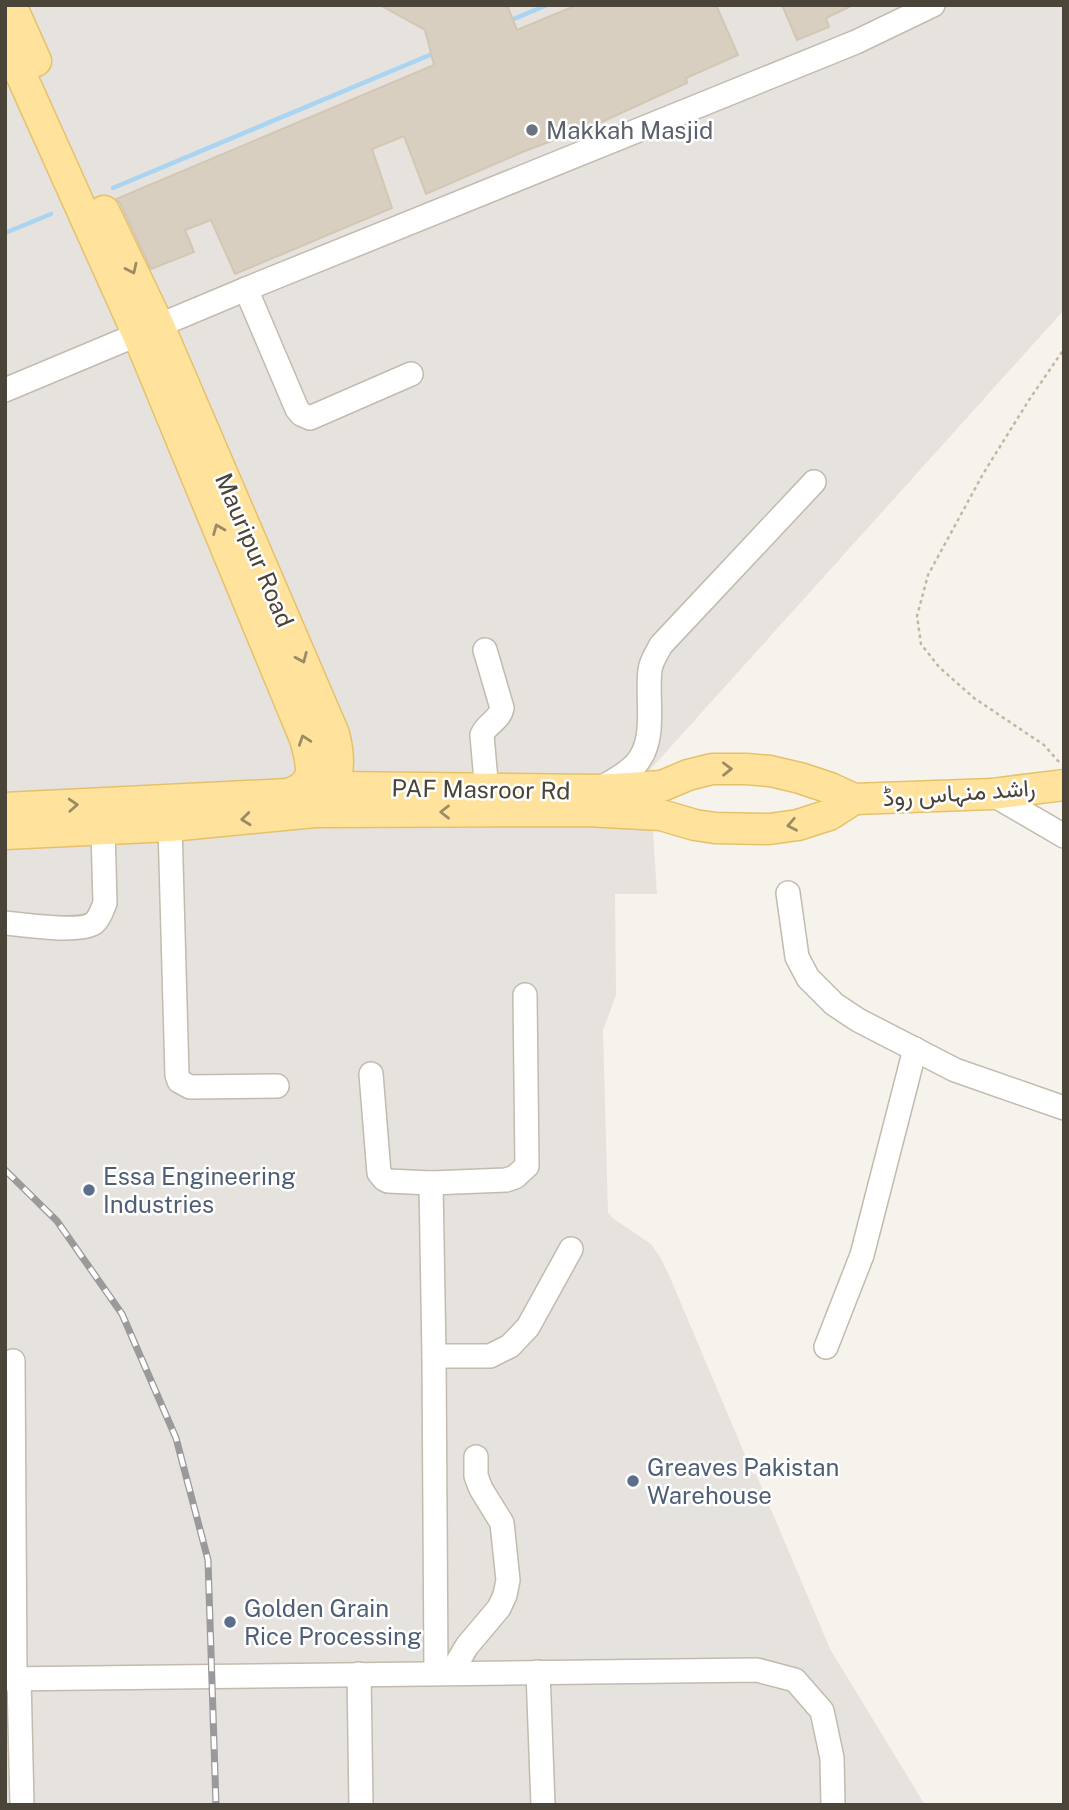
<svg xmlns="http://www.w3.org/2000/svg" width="1069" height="1810" font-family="'Public Sans',Vazirmatn,sans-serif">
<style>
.industrial{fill:#e6e2dd}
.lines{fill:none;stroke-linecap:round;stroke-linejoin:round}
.stream{stroke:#a9d4f2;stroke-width:4.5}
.building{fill:#d8cfc1;stroke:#d3c7b4;stroke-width:2}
.minor-casing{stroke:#c2bbae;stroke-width:26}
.major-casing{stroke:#e6c16a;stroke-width:33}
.path{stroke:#c4b79f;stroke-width:2.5;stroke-dasharray:3.5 3.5;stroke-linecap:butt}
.minor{stroke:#fff;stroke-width:23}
.major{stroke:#ffe39c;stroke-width:30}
.rail-casing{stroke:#9a9a9a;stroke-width:7}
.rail{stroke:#fff;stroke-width:4.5;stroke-dasharray:13;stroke-linecap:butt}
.oneway{stroke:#9c8c66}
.worship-dot{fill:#6b7280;stroke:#fff;stroke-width:2.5}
.service-dot{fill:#5c6f8a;stroke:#fff;stroke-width:2.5}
.labels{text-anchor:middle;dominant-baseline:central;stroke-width:5;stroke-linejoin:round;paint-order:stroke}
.worship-label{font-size:24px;fill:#5b616d;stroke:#fff;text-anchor:start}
.street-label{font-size:24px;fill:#4b4439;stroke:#fff}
.service-label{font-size:24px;fill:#4e5e75;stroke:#fff;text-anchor:start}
</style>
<rect width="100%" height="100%" fill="#f6f3ec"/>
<polygon class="industrial" points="5,5 1064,5 1064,310 649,771 657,894 615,894 616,995 603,1030 608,1213 614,1219 651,1244 660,1257 669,1275 753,1474 756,1474 830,1649 925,1805 5,1805"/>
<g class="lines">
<g class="stream">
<polyline points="509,21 547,5"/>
<polyline points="113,188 437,52"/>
<polyline points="5,233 51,214"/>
</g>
</g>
<g class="building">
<polygon points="380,5 507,5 517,30 577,5 716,5 738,55 686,78 687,83 597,124 525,151 426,194 404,136 372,149 392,208 235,274 211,220 185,230 194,252 151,269 120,203 116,199 434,65 425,30"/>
<polygon points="782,5 853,5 826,18 829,27 797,40"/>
</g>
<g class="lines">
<defs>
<g id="minor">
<polyline points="246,289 297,409 301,414 310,418 411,374"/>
<polyline points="5,390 246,289 856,42 933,5"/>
<path d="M 485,650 L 502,708 C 500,720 486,724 482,735 L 488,804"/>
<path d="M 599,789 C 612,782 625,775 635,765 C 658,740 646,700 650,670 C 651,661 657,653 661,645 L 814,482"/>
<polyline points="992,794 1064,836"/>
<polyline points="170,826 177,1075 179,1081 190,1087 277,1086"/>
<polyline points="788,893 797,957 808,978 834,1004 858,1020 955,1070 1064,1108"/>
<path d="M 5,923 C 22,925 82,933 94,923 C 100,918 102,910 105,903 L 103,830"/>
<polyline points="371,1074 379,1173 384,1179 388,1181 431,1183 506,1180 515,1177 527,1166 525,995"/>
<polyline points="431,1183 434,1356 436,1673"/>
<polyline points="826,1347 862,1255 915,1049"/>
<polyline points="434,1356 490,1356 510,1346 528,1327 571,1249"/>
<polyline points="13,1361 15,1678"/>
<polyline points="538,1672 543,1805"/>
<polyline points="451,1673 467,1646 499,1608 505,1595 508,1580 502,1523 481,1489 476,1476 476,1457"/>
<polyline points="359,1674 361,1805"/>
<polyline points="19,1678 22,1805"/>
<polyline points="5,1679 757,1670 795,1680 822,1711 832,1758 833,1805"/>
</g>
<g id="major">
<polyline points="11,5 36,61"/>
<path d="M 5,39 L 138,335 L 305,739 C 312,765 319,784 288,794 L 5,808"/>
<path d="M 104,211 L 159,326 L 334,734 C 342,764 339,791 314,812"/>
<polyline points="315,789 334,787 596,790 662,786 688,775 712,769 746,769 770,771 800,778 830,788 854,799 992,794 1064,785"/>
<polyline points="5,834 170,826 314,812 587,811 661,815 695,825 715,828 769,829 798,825 829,815 854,799"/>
</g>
</defs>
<use href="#minor" class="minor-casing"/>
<use href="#major" class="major-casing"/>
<polyline class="path" points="1059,762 1044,745 974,698 939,667 921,644 917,616 928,575 983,474 1029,400 1064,349"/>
<use href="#minor" class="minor"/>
<use href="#major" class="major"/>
<defs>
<polyline id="rail" points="5,1170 57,1221 122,1314 176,1438 208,1560 216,1805"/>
</defs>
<use href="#rail" class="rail-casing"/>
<use href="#rail" class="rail"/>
</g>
<defs><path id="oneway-chevron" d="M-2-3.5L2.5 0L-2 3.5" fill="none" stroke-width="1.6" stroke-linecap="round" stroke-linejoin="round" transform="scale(1.75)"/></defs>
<g class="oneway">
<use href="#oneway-chevron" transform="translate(132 269) rotate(65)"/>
<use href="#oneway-chevron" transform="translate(218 529) rotate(-112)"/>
<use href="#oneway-chevron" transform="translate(302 658) rotate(67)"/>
<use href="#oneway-chevron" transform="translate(304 740) rotate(-109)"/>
<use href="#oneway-chevron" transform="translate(727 769) rotate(-1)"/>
<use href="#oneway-chevron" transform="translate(73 805) rotate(-3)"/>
<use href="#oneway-chevron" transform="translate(445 812) rotate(180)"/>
<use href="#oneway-chevron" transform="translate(246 819) rotate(174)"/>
<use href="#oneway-chevron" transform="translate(792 825) rotate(169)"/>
</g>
<circle class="worship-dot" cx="532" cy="130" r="7"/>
<g class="service-dot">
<circle cx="89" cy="1190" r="7"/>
<circle cx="633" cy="1481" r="7"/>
<circle cx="230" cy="1622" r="7"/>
</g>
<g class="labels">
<g class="worship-label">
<text x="546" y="130">Makkah Masjid</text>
</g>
<g class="street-label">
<text transform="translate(255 550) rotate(67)">Mauripur Road</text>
<text transform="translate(481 789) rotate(1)">PAF Masroor Rd</text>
<text transform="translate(959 792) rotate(-4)">راشد منہاس روڈ</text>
</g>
<g class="service-label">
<text x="103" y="1176">Essa Engineering<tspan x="103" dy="28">Industries</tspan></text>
<text x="647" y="1467">Greaves Pakistan<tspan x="647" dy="28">Warehouse</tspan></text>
<text x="244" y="1608">Golden Grain<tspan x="244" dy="28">Rice Processing</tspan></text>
</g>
</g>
<rect width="1069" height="1810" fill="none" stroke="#4b4439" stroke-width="14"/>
</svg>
